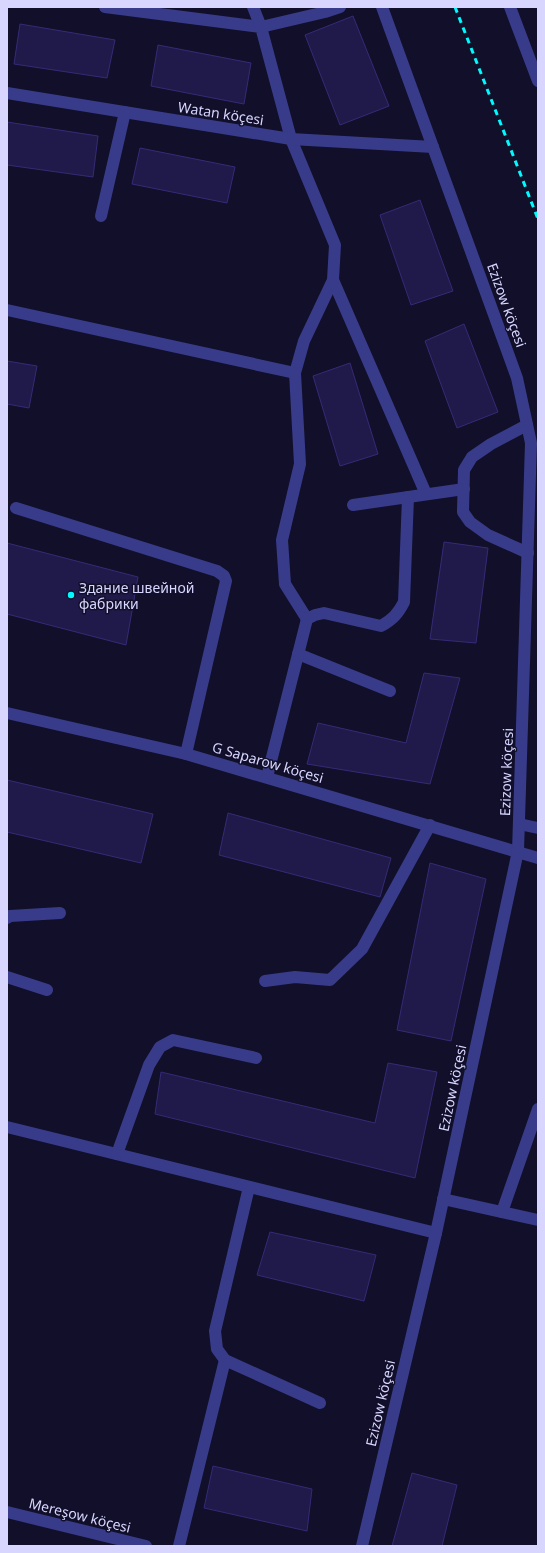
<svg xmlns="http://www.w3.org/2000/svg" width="545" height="1553" font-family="'Noto Sans',sans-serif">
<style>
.building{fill:#201a4a;stroke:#342b77}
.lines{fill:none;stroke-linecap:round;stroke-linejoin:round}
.minor{stroke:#383b89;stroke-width:12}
.rail{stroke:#02faff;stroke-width:3;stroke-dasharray:6 5;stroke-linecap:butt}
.poi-dot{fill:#02faff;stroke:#110f29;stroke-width:1.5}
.labels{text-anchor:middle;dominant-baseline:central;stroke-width:3;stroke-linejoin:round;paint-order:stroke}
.street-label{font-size:14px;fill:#d8d6ff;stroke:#110f29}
.poi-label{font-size:14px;fill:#d8d6ff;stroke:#110f29;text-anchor:start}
</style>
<rect width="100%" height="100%" fill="#110f29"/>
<g class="building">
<polygon points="353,16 389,106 340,125 305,35"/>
<polygon points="20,24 115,40 107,78 14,64"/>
<polygon points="158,45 251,63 244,104 151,86"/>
<polygon points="7,122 98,136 93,177 7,165"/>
<polygon points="140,148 235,167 227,203 132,184"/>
<polygon points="420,200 453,291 411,305 380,215"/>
<polygon points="464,324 498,412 457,428 425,341"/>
<polygon points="7,361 37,366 29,408 7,404"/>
<polygon points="350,363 378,454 340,466 313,376"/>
<polygon points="444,542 488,548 476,643 430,639"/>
<polygon points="7,543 138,577 126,645 7,614"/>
<polygon points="424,673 460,678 430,784 307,764 318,723 406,743"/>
<polygon points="7,780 153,814 141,863 7,832"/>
<polygon points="228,813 391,858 380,897 219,855"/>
<polygon points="430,863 486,879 451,1041 397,1030"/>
<polygon points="388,1063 437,1072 415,1178 155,1114 161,1072 375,1123"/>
<polygon points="270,1232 376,1255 364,1301 257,1275"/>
<polygon points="213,1466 312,1489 307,1531 204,1508"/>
<polygon points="412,1473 457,1485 442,1546 392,1546"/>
</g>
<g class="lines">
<g class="minor">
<polyline points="105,7 261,27 291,139 335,245 333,280 304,341 295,373 300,464 282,540 285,584 307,619"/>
<polyline points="253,7 261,27 325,12 340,7"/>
<polyline points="510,7 538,81"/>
<polyline points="7,93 291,139 433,147"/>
<polyline points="101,216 125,112"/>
<polyline points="333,280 426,494"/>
<polyline points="7,310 295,373"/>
<polyline points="527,425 491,444 472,457 464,470 463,512 470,522 488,535 528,553"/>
<polyline points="353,505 464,489"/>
<polyline points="16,508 217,571 224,576 226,581 186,754"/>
<polyline points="298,654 390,691"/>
<polyline points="7,713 186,754 538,858"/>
<path d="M 267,777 L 307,619 L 315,615 L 324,613 L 381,626 C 392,620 398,614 404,602 L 408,497"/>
<polyline points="519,824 538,828"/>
<polyline points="7,918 10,916 60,913"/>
<polyline points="7,977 47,990"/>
<polyline points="265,981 295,977 330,980 362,949 430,825"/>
<polyline points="7,1127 436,1233"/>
<polyline points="117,1154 149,1065 160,1047 173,1040 256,1058"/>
<polyline points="249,1187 215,1331 217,1349 225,1360 320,1403"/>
<polyline points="443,1199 538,1220"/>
<polyline points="502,1212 538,1109"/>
<polyline points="7,1512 146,1546"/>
<polyline points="179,1546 225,1360"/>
<polyline points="362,1546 436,1233 518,851 531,443 517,378 382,7"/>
</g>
<polyline class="rail" points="455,7 538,219"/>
</g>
<circle class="poi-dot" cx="71" cy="595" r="4"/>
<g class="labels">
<g class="street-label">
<text transform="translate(221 113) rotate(9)">Watan köçesi</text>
<text transform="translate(507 305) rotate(70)">Ezizow köçesi</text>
<text transform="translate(268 762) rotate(16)">G Saparow köçesi</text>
<text transform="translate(506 772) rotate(-88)">Ezizow köçesi</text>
<text transform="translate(452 1088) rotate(-78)">Ezizow köçesi</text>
<text transform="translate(380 1403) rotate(-77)">Ezizow köçesi</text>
<text transform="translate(80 1515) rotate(14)">Mereşow köçesi</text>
</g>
<g class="poi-label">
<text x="79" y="587">Здание швейной<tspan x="79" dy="16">фабрики</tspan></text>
</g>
</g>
<rect width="545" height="1553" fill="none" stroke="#d8d6ff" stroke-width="16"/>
</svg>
